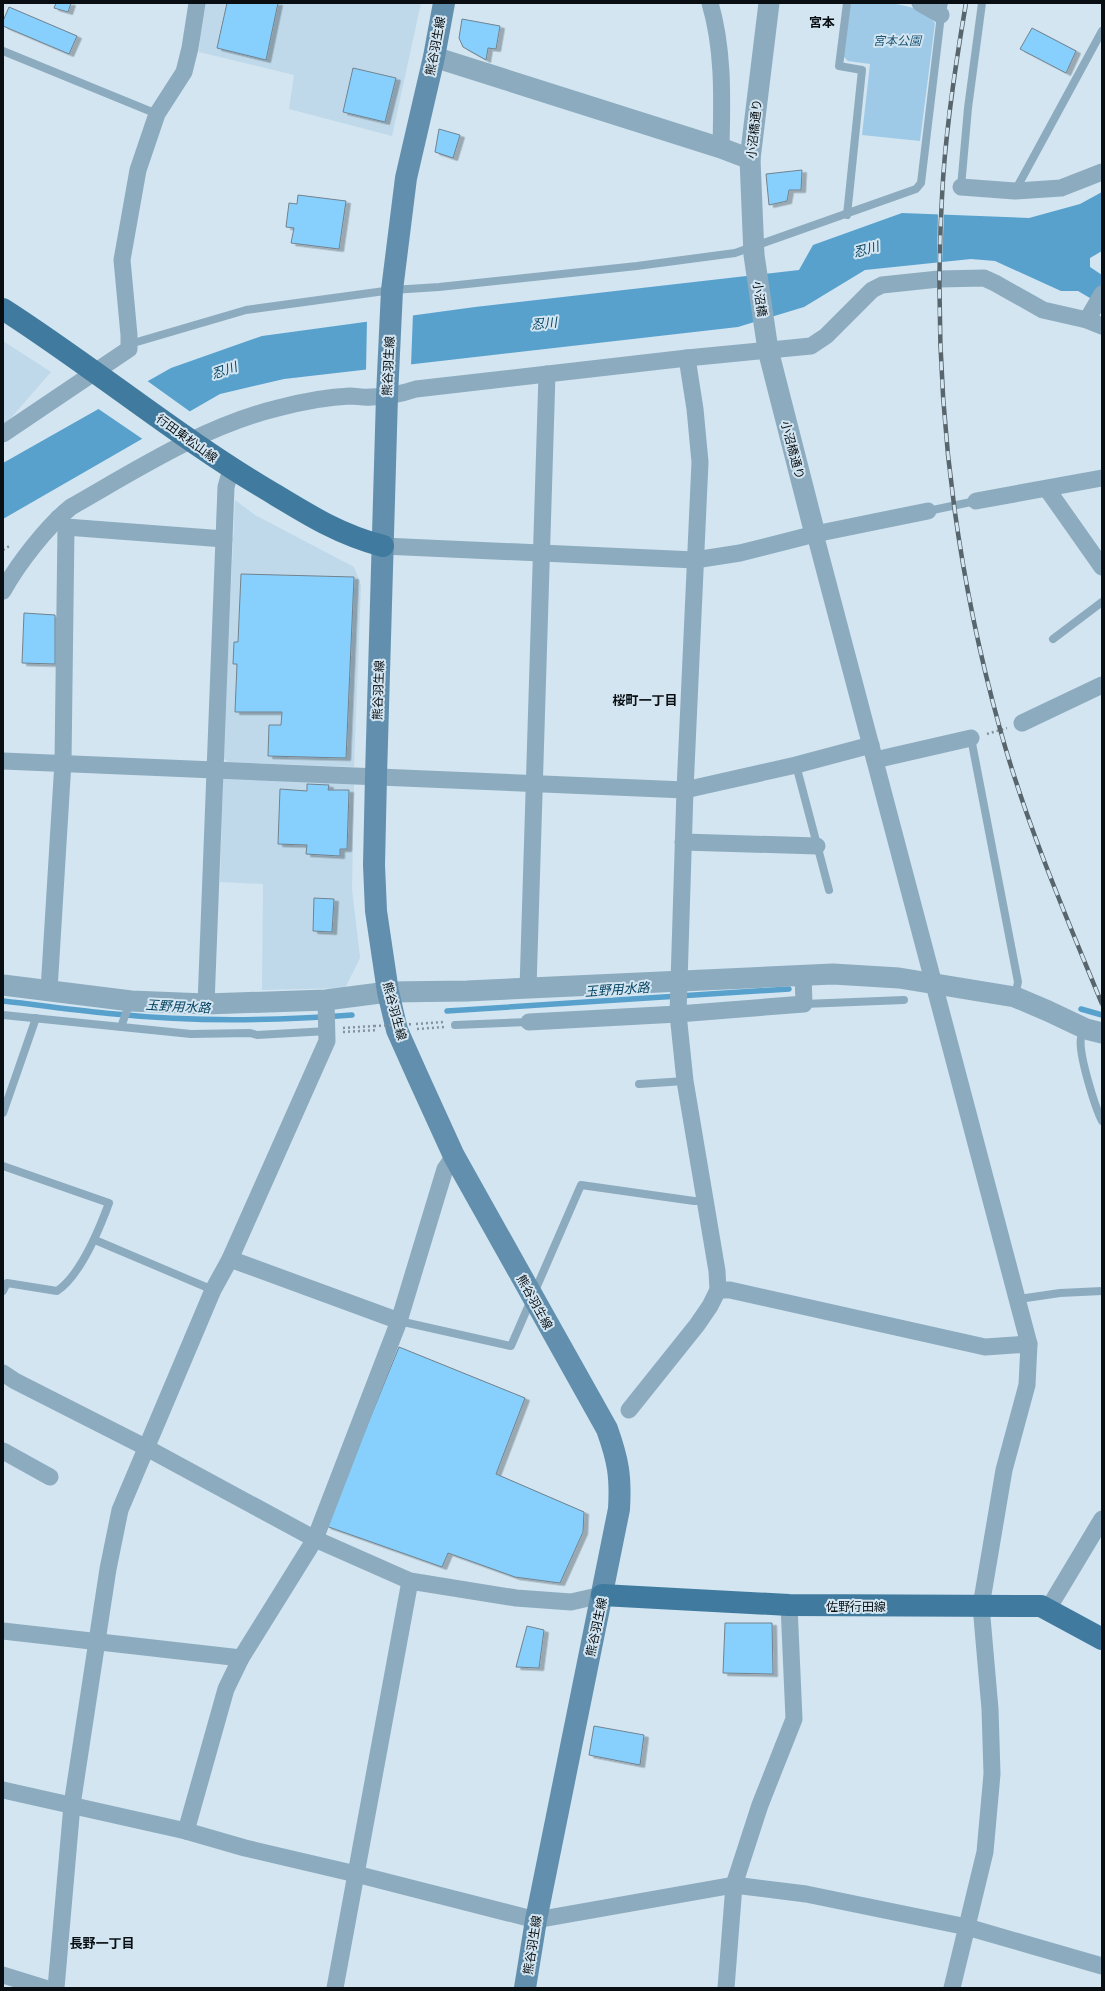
<svg xmlns="http://www.w3.org/2000/svg" width="1105" height="1991" font-family="'PT Serif','Noto Sans JP',serif">
<style>
.built{fill:#bfd9ea}
.green{fill:#9fcae7}
.water{fill:#58a1cd}
.pier{fill:#d2e5f1}
.lines{fill:none;stroke-linecap:round;stroke-linejoin:round}
.stream{stroke:#58a1cd;stroke-width:5.5}
.building{fill:#87d0fe;stroke:#71828e;filter:url(#shadow)}
.path{stroke:#85939c;stroke-width:2.5;stroke-dasharray:2 3;stroke-linecap:butt}
.service{stroke:#8dabbf;stroke-width:8}
.minor{stroke:#8dabbf;stroke-width:17}
.tertiary{stroke:#8dabbf;stroke-width:21}
.secondary{stroke:#628fad;stroke-width:22}
.primary{stroke:#407b9f;stroke-width:22}
.rail-casing{stroke:#59656c;stroke-width:4.5}
.rail{stroke:#d2e5f1;stroke-width:3;stroke-dasharray:9;stroke-linecap:butt}
.path-bridge{stroke:#85939c;stroke-width:2.5;stroke-dasharray:2 3;stroke-linecap:butt}
.labels{text-anchor:middle;dominant-baseline:central;stroke-width:4;stroke-linejoin:round;paint-order:stroke}
.park-label{font-size:12px;font-style:italic;fill:#1e5574;stroke:#d2e5f1}
.street-label{font-size:12px;fill:#080e12;stroke:#d2e5f1}
.neighbourhood-label{font-size:13px;font-weight:bold;fill:#080e12;stroke:#d2e5f1}
.water-label{font-size:13px;font-style:italic;fill:#064462;stroke:#d2e5f1}
</style>
<defs>
<filter id="shadow"><feDropShadow dx="4.5" dy="2.5" stdDeviation="0" flood-color="#0004"/></filter>
</defs>
<rect width="100%" height="100%" fill="#d2e5f1"/>
<g class="built">
<polygon points="203,3 421,3 392,136 289,109 294,75 199,52"/>
<polygon points="3,341 51,372 3,427"/>
<polygon points="235,500 255,515 354,567 361,585 354,767 228,762 223,758"/>
<polygon points="223,778 354,783 352,889 360,958 345,988 262,990 263,884 220,882"/>
</g>
<path class="green" d="M 850,3 C 879,3 916,0 935,23 L 920,141 L 862,135 L 870,64 L 848,61 L 842,55 Z"/>
<polygon class="water" points="1102,192 1102,251 1090,258 1090,267 1102,275 1102,305 1078,291 1061,291 995,261 971,259 865,270 804,307 738,327 284,379 220,394 3,519 3,463 171,368 262,336 475,307 799,270 813,245 902,213 1029,218 1080,204"/>
<g class="pier">
<polygon points="938,213 944,213 942,263 937,263"/>
<polygon points="413,313 411,366 366,372 367,319"/>
<polygon points="146,380 192,413 144,440 97,408"/>
</g>
<g class="lines">
<g class="stream">
<path d="M 3,1001 C 40,1005 77,1011 115,1014 C 193,1022 273,1021 352,1015"/>
<polyline points="1081,1009 1102,1015"/>
<polyline points="447,1011 789,989"/>
</g>
</g>
<g class="building">
<polygon points="56,3 71,3 68,12 54,8"/>
<polygon points="227,3 278,3 266,60 217,48"/>
<polygon points="9,7 77,36 69,54 3,26 3,21"/>
<polygon points="462,19 500,26 496,49 488,48 486,60 463,47 459,38"/>
<polygon points="1032,28 1076,51 1066,73 1020,49"/>
<polygon points="353,68 396,78 385,122 343,112"/>
<polygon points="439,129 460,135 453,158 435,152"/>
<polygon points="802,170 801,190 789,190 787,201 769,205 766,174"/>
<polygon points="298,195 346,201 339,249 291,243 294,228 286,227 289,203 297,204"/>
<polygon points="241,574 354,577 346,758 268,756 269,725 281,725 282,712 235,712 237,664 233,664 234,642 238,642"/>
<polygon points="24,613 55,615 55,664 22,663"/>
<polygon points="307,784 329,785 328,790 349,790 347,849 340,849 340,856 306,854 307,845 278,844 280,789 307,791"/>
<polygon points="314,898 334,899 332,932 313,931"/>
<polygon points="399,1347 525,1398 496,1474 584,1512 583,1532 560,1583 515,1577 448,1553 442,1567 326,1526"/>
<polygon points="725,1623 772,1623 773,1674 723,1673"/>
<polygon points="527,1626 544,1630 539,1668 516,1667"/>
<polygon points="594,1726 644,1735 640,1765 589,1755"/>
</g>
<g class="lines">
<g class="path">
<polyline points="3,550 11,545"/>
<polyline points="987,734 1007,728"/>
<polyline points="416,1024 443,1022"/>
<polyline points="343,1028 374,1026"/>
<polyline points="417,1029 444,1027"/>
<polyline points="343,1032 378,1030"/>
</g>
<g class="service">
<polyline points="3,51 157,114"/>
<polyline points="961,187 968,108 982,3"/>
<polyline points="1015,191 1102,31"/>
<polyline points="847,215 862,70 839,66 847,3"/>
<polyline points="130,344 246,310 392,290 439,287 637,266 735,253 916,189 921,183 941,15 944,3"/>
<polyline points="928,511 976,501"/>
<polyline points="1053,639 1102,602"/>
<polyline points="971,738 1018,982 1015,996"/>
<polyline points="796,765 829,890"/>
<polyline points="804,1004 904,1000"/>
<polyline points="3,1015 191,1034 250,1033 257,1035 328,1031"/>
<polyline points="455,1025 529,1022"/>
<polyline points="121,1027 130,1002"/>
<path d="M 1086,1030 C 1084,1032 1082,1035 1081,1038 C 1078,1053 1095,1107 1102,1121"/>
<polyline points="639,1084 685,1081"/>
<polyline points="3,1113 36,1018"/>
<path d="M 3,1166 L 109,1203 C 99,1230 81,1275 57,1291 L 7,1283 L 3,1291"/>
<polyline points="95,1240 213,1290"/>
<polyline points="1019,1299 1060,1293 1102,1291"/>
<polyline points="399,1321 511,1346 581,1185 694,1201 705,1201"/>
</g>
<g class="minor">
<path d="M 710,3 C 724,51 722,99 721,148"/>
<polyline points="920,3 941,15"/>
<polyline points="961,187 1015,191 1061,188 1102,172"/>
<polyline points="1087,320 1102,294"/>
<polyline points="3,434 129,349 129,335 122,260 138,170 157,114 184,72 190,48 197,3"/>
<polyline points="1047,489 1102,567"/>
<polyline points="976,501 1102,478"/>
<polyline points="66,527 224,539"/>
<polyline points="815,534 1029,1344 1027,1385 1004,1470 981,1606 990,1709 992,1774 985,1852 952,1988"/>
<polyline points="383,546 695,560 740,553 815,534 928,511"/>
<path d="M 3,591 C 17,565 47,526 71,507 C 136,470 204,426 278,408 C 301,402 326,397 350,396 C 357,396 364,398 371,397 C 386,397 401,394 416,389 L 687,358 L 811,346 L 826,336 L 872,290 L 882,285 L 939,279 L 984,278 L 995,283 L 1043,310 L 1087,320 L 1102,326"/>
<polyline points="1022,723 1102,685"/>
<polyline points="875,760 971,738"/>
<polyline points="3,761 685,790 796,765 871,745"/>
<polyline points="683,842 817,846"/>
<polyline points="528,988 547,374"/>
<polyline points="49,990 63,762 66,527 58,518"/>
<polyline points="206,1004 226,487 231,469"/>
<polyline points="529,1022 678,1014 804,1004 803,974"/>
<polyline points="230,1259 399,1321"/>
<polyline points="718,1290 730,1290 985,1347 1029,1344"/>
<polyline points="3,1373 15,1381 145,1447 315,1539 410,1581 516,1598 571,1602 602,1595"/>
<polyline points="629,1410 697,1325 710,1306 718,1290 717,1271 685,1081 678,1014 685,790 700,462 695,409 687,358"/>
<polyline points="3,1451 50,1477"/>
<polyline points="1048,1609 1102,1519"/>
<polyline points="3,1631 241,1658"/>
<polyline points="3,1790 186,1831 245,1848 356,1874 536,1920 734,1885 806,1894 967,1927 1102,1966"/>
<polyline points="186,1831 226,1689 241,1658 315,1539 399,1321 445,1169 454,1156"/>
<polyline points="3,1975 45,1988"/>
<polyline points="56,1988 72,1805 108,1569 120,1510 213,1290 230,1259 327,1041 326,1000"/>
<polyline points="335,1988 410,1581"/>
<polyline points="726,1988 734,1885 760,1805 794,1719 789,1605"/>
</g>
<g class="tertiary">
<polyline points="769,3 750,159 754,255 768,350 815,534"/>
<polyline points="434,57 721,148 750,159"/>
<polyline points="3,985 131,1001 206,1004 326,1000 388,992 467,991 833,974 899,978 1015,997 1048,1011 1086,1029 1102,1033"/>
</g>
<path class="secondary" d="M 444,3 L 434,57 L 406,178 L 392,290 L 387,396 L 376,776 L 374,865 L 376,911 L 388,992 L 397,1030 L 418,1077 L 454,1156 L 607,1429 C 618,1460 621,1476 619,1509 L 536,1920 L 525,1988"/>
<g class="primary">
<path d="M 3,309 C 95,368 180,439 274,494 C 310,516 341,535 383,546"/>
<polyline points="602,1595 789,1605 1041,1606 1102,1639"/>
</g>
<defs>
<path id="rail" d="M 966,3 C 955,67 945,132 942,197 C 932,377 952,556 1000,729 C 1026,823 1065,914 1102,1004"/>
</defs>
<use href="#rail" class="rail-casing"/>
<use href="#rail" class="rail"/>
<polyline class="path-bridge" points="374,1026 414,1024"/>
</g>
<g class="labels">
<g class="park-label">
<text x="897" y="40">宮本公園</text>
</g>
<g class="street-label">
<text transform="translate(435 46) rotate(-79)">熊谷羽生線</text>
<text transform="translate(754 129) rotate(-84)">小沼橋通り</text>
<text transform="translate(760 299) rotate(82)">小沼橋</text>
<text transform="translate(388 366) rotate(-87)">熊谷羽生線</text>
<text transform="translate(187 438) rotate(36)">行田東松山線</text>
<text transform="translate(793 450) rotate(75)">小沼橋通り</text>
<text transform="translate(378 690) rotate(-88)">熊谷羽生線</text>
<text transform="translate(395 1011) rotate(75)">熊谷羽生線</text>
<text transform="translate(535 1302) rotate(61)">熊谷羽生線</text>
<text x="856" y="1606">佐野行田線</text>
<text transform="translate(596 1627) rotate(-78)">熊谷羽生線</text>
<text transform="translate(532 1945) rotate(-81)">熊谷羽生線</text>
</g>
<g class="neighbourhood-label">
<text x="822" y="22">宮本</text>
<text x="645" y="700">桜町一丁目</text>
<text x="102" y="1943">長野一丁目</text>
</g>
<g class="water-label">
<text transform="translate(866 249) rotate(-15)">忍川</text>
<text transform="translate(544 323) rotate(-6)">忍川</text>
<text transform="translate(224 370) rotate(-19)">忍川</text>
<text transform="translate(617 989) rotate(-4)">玉野用水路</text>
<text transform="translate(178 1006) rotate(3)">玉野用水路</text>
</g>
</g>
<rect width="1105" height="1991" fill="none" stroke="#080e12" stroke-width="8"/>
</svg>
